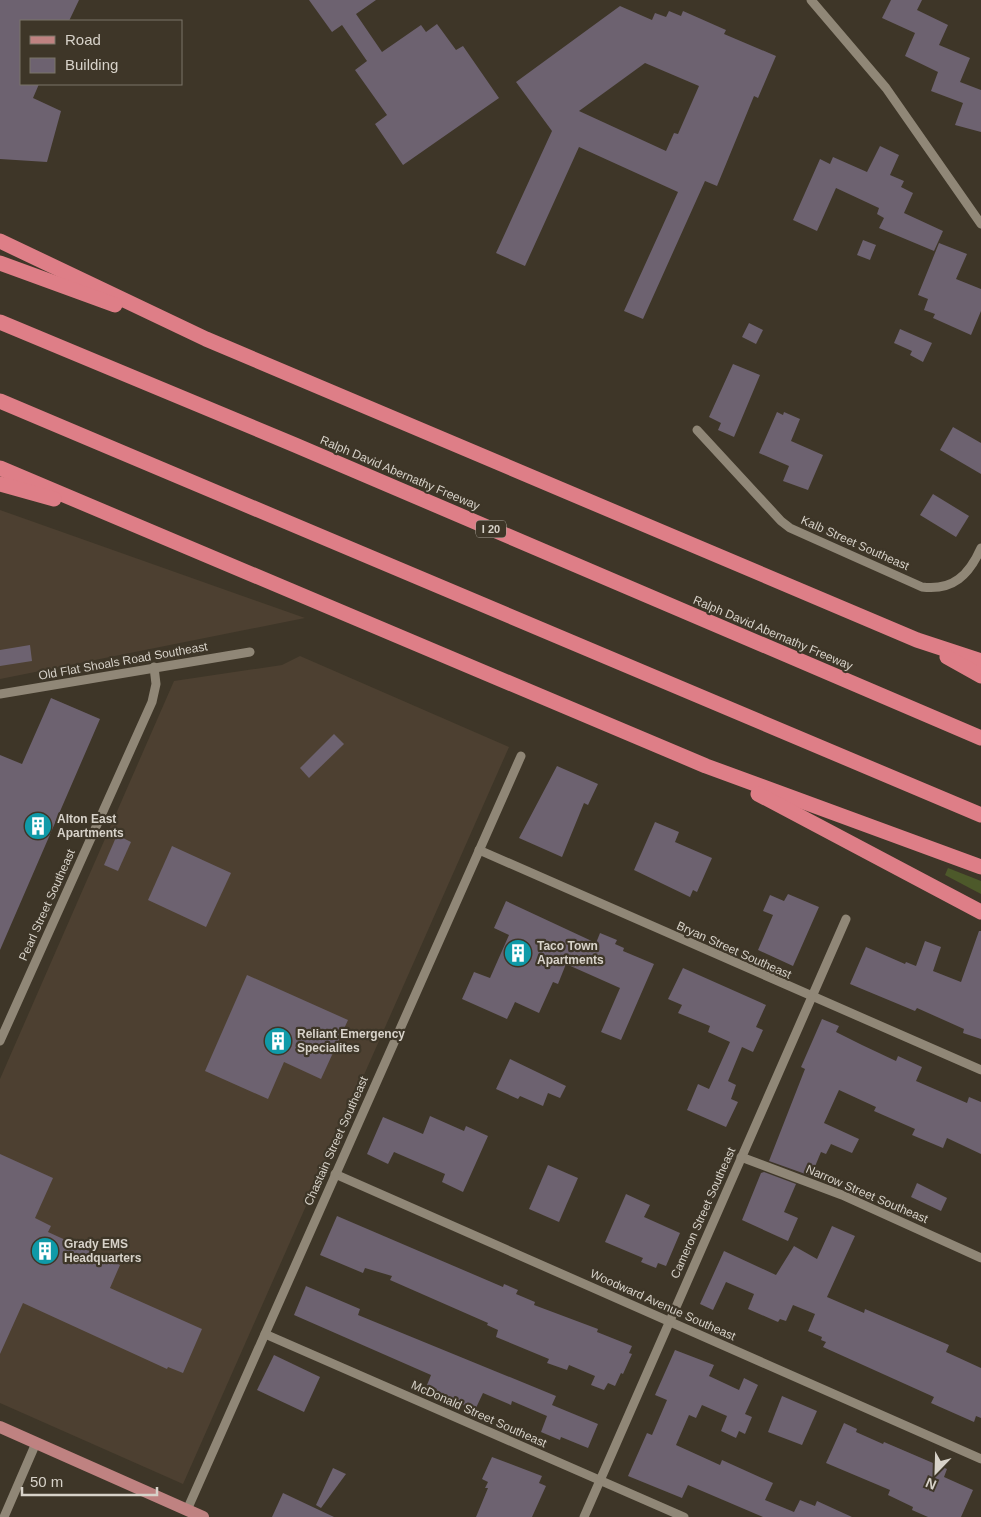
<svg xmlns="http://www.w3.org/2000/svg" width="981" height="1517" font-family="Arial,sans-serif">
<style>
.industrial{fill:#4d4031}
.green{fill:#4d592a}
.building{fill:#6d6270;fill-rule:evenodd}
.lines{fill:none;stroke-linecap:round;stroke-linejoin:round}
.minor{stroke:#908777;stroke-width:9}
.major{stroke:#bf8281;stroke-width:12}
.highway{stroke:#de7e87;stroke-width:15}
.labels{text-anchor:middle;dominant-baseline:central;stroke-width:4.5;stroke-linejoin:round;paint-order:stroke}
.shield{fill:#3e3628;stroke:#a9a399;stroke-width:1}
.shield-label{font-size:11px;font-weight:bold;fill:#d7d2c9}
.street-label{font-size:12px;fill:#d7d2c9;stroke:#3e3628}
.poi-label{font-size:12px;font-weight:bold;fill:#d7d2c9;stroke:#3e3628;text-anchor:start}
</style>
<rect width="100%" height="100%" fill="#3e3628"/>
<g class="industrial">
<polygon points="0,510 305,618 0,679"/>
<polygon points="300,656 509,747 183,1484 0,1403 0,1079 174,681 282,665"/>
</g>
<polygon class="green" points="948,868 981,881 981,894 945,875"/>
<g class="building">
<polygon points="0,0 79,0 69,21 21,21 21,84 39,84 33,98 61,111 47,162 0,159"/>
<polygon points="309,0 376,0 356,14 382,52 421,25 426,32 437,24 456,50 463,46 499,98 403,165 375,124 387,115 355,70 367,61 342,25 332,32"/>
<polygon points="891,0 922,0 917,10 948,25 939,45 970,58 960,82 981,90 981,132 955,125 963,103 931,91 938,72 905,56 915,33 882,18"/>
<path d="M 620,6 L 652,20 L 655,13 L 666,17 L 669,11 L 681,16 L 683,11 L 726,30 L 724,34 L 776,56 L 758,98 L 754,96 L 717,186 L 705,181 L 643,319 L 624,311 L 678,192 L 579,147 L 525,266 L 496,253 L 552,131 L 516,82 ZM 645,63 L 699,86 L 678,134 L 674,133 L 666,151 L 579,111 Z"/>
<polygon points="880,146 899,155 890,175 904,181 901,187 913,193 904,213 943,231 934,251 879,228 884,218 877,214 879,208 836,188 817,231 793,220 820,159 830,164 833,157 867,172"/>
<polygon points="863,240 876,245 870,260 857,255"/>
<polygon points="939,243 967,254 956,279 981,289 981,311 971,335 933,318 935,314 924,310 928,299 918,295"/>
<polygon points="749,323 763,330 756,344 742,337"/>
<polygon points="900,329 932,343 923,362 910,355 912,351 894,343"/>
<polygon points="733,364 760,375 734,437 718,430 721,423 709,417"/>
<polygon points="777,412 783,415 784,412 800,419 791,441 823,455 808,490 783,481 789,466 759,453"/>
<polygon points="953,427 981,443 981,474 940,450"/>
<polygon points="933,494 969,516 956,537 920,515"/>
<polygon points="30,645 32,661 0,666 0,650"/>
<polygon points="51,698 100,719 0,950 0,755 22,764"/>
<polygon points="334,734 344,744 309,778 300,768"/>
<polygon points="557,766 598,784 588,805 584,803 562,857 519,838"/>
<polygon points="655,822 679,832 675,842 712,858 697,892 693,890 690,897 634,870"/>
<polygon points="117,835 131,842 118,871 104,865"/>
<polygon points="172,846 231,873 206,927 148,900"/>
<polygon points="788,894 819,907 793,966 758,950 773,915 763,911 770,895 784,901"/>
<polygon points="506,901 596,943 600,933 617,940 615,944 624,948 623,951 654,964 621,1040 601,1032 620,988 566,964 558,984 553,982 539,1013 515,1002 507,1019 462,999 474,972 490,978 509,935 494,928"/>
<polygon points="979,931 981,931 981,1039 963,1033 964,1029 917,1008 915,1011 850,984 866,947 905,964 906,962 916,966 925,941 941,947 933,971 961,982"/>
<polygon points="683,968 766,1005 756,1027 763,1030 753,1052 742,1047 728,1081 736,1085 731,1099 738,1102 726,1127 687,1110 698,1084 709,1089 730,1042 708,1032 710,1026 678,1013 682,1005 668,999"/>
<polygon points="247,975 348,1020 321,1079 284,1062 268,1099 205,1071"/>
<polygon points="822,1019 839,1026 836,1032 862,1045 896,1061 898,1056 922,1067 916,1081 967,1103 969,1097 981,1102 981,1154 947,1138 943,1148 912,1135 915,1129 874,1111 876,1107 839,1090 824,1123 859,1139 852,1153 831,1144 826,1154 821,1152 811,1176 769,1161 805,1069 801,1067"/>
<polygon points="510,1059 566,1086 560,1098 548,1093 543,1106 520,1096 518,1099 496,1089"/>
<polygon points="430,1116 464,1131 466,1126 488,1136 463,1192 442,1182 445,1174 394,1152 388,1164 367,1154 383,1117 423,1134"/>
<polygon points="0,1154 53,1178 35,1218 51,1226 48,1232 120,1265 110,1288 202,1329 183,1373 168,1367 167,1369 23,1303 0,1354"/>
<polygon points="548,1165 578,1178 559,1222 529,1209"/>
<polygon points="764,1172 796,1184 784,1212 798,1218 788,1241 742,1220 761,1173"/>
<polygon points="917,1183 947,1198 941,1211 911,1197"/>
<polygon points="626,1194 650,1205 644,1217 680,1233 666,1266 658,1263 656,1268 641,1262 643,1258 605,1242"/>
<polygon points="337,1216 503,1287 504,1284 518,1290 516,1294 535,1302 534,1305 598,1329 597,1332 632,1346 629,1353 632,1354 623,1374 621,1373 615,1386 608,1383 604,1390 591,1385 595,1376 569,1365 567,1370 547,1363 549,1359 496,1337 498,1330 487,1325 488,1323 390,1280 392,1276 365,1268 363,1273 320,1255"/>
<polygon points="832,1226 855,1236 827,1297 864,1313 865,1309 949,1345 946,1352 981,1368 981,1418 976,1416 974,1422 931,1403 934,1397 823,1347 826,1342 821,1340 822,1337 808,1331 815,1314 793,1305 786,1321 780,1319 778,1322 748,1309 754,1294 726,1282 713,1310 700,1304 724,1251 776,1275 794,1246 817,1259"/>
<polygon points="306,1286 360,1309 358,1315 556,1396 552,1405 598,1424 588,1448 561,1437 560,1440 541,1432 547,1416 512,1401 511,1405 483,1393 475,1410 435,1393 437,1389 427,1385 431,1375 294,1315"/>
<polygon points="675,1350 714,1365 709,1376 739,1390 744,1378 758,1385 745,1414 752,1417 745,1434 739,1431 736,1438 721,1431 727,1416 702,1405 696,1418 689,1415 676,1445 720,1465 722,1460 773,1483 765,1500 794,1512 800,1500 815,1506 817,1501 852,1517 763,1517 688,1485 682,1498 628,1476 647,1433 652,1435 667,1400 655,1395"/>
<polygon points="274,1355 320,1377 304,1412 257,1390"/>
<polygon points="782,1396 817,1411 802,1445 768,1432"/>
<polygon points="844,1423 857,1429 856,1432 883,1444 884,1442 947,1469 944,1477 973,1490 961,1517 928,1517 912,1510 913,1507 888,1495 890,1490 826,1463"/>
<polygon points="492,1457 542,1476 539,1483 546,1486 532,1517 476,1517 488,1488 485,1488 488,1482 482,1479"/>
<polygon points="333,1468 346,1474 321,1508 316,1505"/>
<polygon points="283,1493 334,1517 272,1517"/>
</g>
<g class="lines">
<g class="minor">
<polyline points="811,0 886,88 981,224"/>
<path d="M 697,430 L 781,521 L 790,528 L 922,587 C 953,591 969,575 981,548"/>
<polyline points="0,694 250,652"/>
<polyline points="479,850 981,1070"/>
<polyline points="0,1041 152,702 156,684 154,667"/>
<polyline points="741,1157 842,1195 981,1258"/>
<polyline points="335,1174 981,1459"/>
<polyline points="265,1334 684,1517"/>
<polyline points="187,1510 521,756"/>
<polyline points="4,1517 36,1443"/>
<polyline points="584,1517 846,919"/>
</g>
<polyline class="major" points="0,1427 203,1517"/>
<g class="highway">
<polyline points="0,241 206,339 917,640 981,661"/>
<polyline points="0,263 115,305"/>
<polyline points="0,322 295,445 981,738"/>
<polyline points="0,401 981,815"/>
<polyline points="0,468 706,766 981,867"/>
<polyline points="0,484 54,499"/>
<polyline points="947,657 981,676"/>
<polyline points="758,794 981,912"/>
</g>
</g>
<defs>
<symbol id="building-disc" viewBox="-11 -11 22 22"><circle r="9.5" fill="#0f9aa8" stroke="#3e3628"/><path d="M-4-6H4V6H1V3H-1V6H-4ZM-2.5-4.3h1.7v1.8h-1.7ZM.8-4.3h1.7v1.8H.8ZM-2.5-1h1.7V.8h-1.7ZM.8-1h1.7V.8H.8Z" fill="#fff"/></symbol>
</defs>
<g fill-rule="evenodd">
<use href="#building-disc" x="22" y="810" width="32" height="32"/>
<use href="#building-disc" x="502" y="937" width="32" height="32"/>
<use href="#building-disc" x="262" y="1025" width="32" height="32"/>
<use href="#building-disc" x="29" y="1235" width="32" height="32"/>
</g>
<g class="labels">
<rect class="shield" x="476" y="520.5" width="30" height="17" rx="4"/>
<g class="shield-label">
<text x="491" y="529">I 20</text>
</g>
<g class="street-label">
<text transform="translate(400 473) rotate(23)">Ralph David Abernathy Freeway</text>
<text transform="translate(855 543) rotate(24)">Kalb Street Southeast</text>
<text transform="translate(773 633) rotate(23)">Ralph David Abernathy Freeway</text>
<text transform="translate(123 661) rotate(-10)">Old Flat Shoals Road Southeast</text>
<text transform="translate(47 905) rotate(-66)">Pearl Street Southeast</text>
<text transform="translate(734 950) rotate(24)">Bryan Street Southeast</text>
<text transform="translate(336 1141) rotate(-66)">Chastain Street Southeast</text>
<text transform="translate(867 1194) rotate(23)">Narrow Street Southeast</text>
<text transform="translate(703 1213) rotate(-66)">Cameron Street Southeast</text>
<text transform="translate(663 1305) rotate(24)">Woodward Avenue Southeast</text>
<text transform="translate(479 1414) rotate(24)">McDonald Street Southeast</text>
</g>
<g class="poi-label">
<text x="57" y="819">Alton East<tspan x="57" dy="14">Apartments</tspan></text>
<text x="537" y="946">Taco Town<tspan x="537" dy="14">Apartments</tspan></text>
<text x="297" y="1034">Reliant Emergency<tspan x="297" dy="14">Specialites</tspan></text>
<text x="64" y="1244">Grady EMS<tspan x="64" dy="14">Headquarters</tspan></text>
</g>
</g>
<rect x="20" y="20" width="162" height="65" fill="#3e3628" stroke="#7b7468"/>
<rect x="30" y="36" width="25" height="8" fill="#bf8281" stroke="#7b7468"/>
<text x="65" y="45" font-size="15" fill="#d7d2c9">Road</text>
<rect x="30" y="58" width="25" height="15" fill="#6d6270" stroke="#7b7468"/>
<text x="65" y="70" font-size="15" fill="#d7d2c9">Building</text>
<g transform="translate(936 1472) rotate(203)" stroke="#3e3628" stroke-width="4" paint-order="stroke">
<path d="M0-4L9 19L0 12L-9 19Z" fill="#d7d2c9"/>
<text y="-8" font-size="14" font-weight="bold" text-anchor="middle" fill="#d7d2c9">N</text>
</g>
<path d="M22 1487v8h135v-8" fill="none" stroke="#d7d2c9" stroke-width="2.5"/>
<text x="30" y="1487" font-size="15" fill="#d7d2c9" stroke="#3e3628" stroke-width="4" paint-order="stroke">50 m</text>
</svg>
